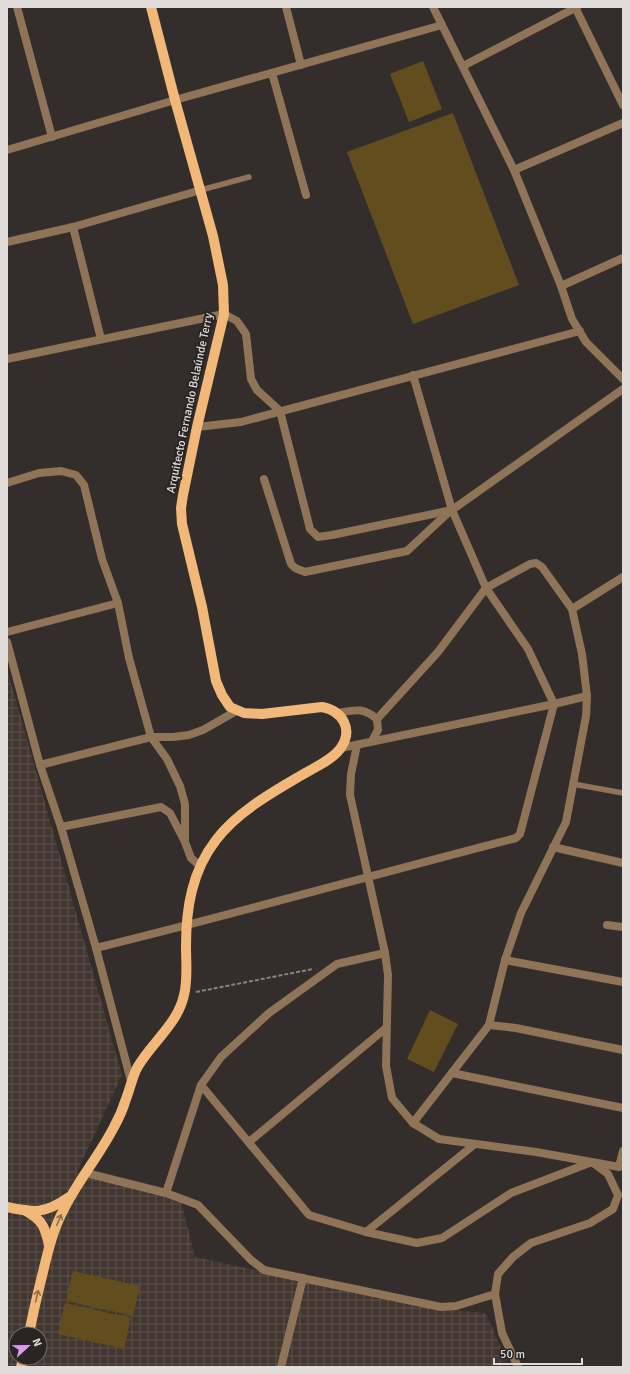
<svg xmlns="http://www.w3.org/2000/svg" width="630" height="1374" font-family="Signika,sans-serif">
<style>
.industrial{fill:url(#industrial-grid);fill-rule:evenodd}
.garden{fill:#614d1e}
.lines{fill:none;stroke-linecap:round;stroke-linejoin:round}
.path{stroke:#878381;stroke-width:2;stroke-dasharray:4 2;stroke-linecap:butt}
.lane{stroke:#907457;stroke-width:5.5}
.street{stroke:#907457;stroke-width:8}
.primary{stroke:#f1b87a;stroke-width:10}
.oneway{stroke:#8d6e4e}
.labels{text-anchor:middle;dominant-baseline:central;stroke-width:4;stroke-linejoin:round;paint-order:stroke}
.street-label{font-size:12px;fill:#dfdcda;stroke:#292522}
</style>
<defs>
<pattern id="industrial-grid" width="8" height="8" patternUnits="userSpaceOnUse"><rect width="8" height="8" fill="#413630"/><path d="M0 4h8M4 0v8" fill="none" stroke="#5c524d"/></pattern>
</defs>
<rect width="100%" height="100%" fill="#332e2c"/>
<path class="industrial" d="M 7,669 L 122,1075 L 77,1172 L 180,1197 L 195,1257 L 431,1308 L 486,1313 L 509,1367 L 7,1367 ZM 16,1334 L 40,1334 L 40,1358 L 16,1358 Z"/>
<g class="garden">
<polygon points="423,61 442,109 409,122 390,74"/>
<polygon points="453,113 519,285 413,324 347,152"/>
<polygon points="430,1010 458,1024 434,1072 407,1059"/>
<polygon points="73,1271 140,1286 133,1316 66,1301"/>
<polygon points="65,1303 131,1318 124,1349 58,1334"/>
</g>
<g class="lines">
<polyline class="path" points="196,992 313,969"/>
<g class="lane">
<polyline points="201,190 249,177"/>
<polyline points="573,784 623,793"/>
</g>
<g class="street">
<polyline points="17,7 52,137"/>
<polyline points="286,7 301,65"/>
<polyline points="433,7 514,170 561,286 572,319 586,342 623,379"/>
<polyline points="575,7 623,105"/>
<polyline points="463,66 577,7"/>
<polyline points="272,73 306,195"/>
<polyline points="7,150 175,100 442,25"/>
<polyline points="514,170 623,123"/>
<polyline points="73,227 101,339"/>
<polyline points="7,242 73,227 201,190"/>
<polyline points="561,286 623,258"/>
<polyline points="7,359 224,314 237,321 246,334 251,379 257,390 280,411 310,529 318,537 332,535 452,510 623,389"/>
<polyline points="197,427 241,422 580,331"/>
<polyline points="264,479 291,564 295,568 305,572 407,551 451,510"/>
<polyline points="7,483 39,473 61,471 76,475 84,485 102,559 118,603 129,658 151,737 167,759 180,786 185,804 185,842 191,858 200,866"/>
<polyline points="572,609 623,577"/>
<polyline points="7,632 118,603"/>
<polyline points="7,642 40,765 61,827 96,948 131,1081"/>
<path d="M 338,713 C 355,710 363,707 377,719"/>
<polyline points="372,741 378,730 377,719 438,652 486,588 530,564 536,563 542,567 572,609 582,654 587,696 586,716 566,822 521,913 505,960 489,1025 413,1123"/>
<polyline points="357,745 351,774 350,795 385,953 388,975 386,1066 392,1098 413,1123 439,1139 536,1152 592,1162 608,1174 618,1195 613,1209 590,1223 531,1243 513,1257 498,1274 495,1294 502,1333 518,1367"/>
<polyline points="341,748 554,704 587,696"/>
<polyline points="40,765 151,737 173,737 189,735 203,730 238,710"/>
<polyline points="61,827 161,807 170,813 184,840"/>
<polyline points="553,847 623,863"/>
<polyline points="607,925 623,927"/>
<path d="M 96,948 C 236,914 375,874 516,838 L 520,834 L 554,704 L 528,649 L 486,588 L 452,510 L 413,375"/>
<polyline points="505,960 623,982"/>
<polyline points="489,1025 516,1028 623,1050"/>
<polyline points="452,1073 623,1108"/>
<polyline points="201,1085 309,1215 366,1232 417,1243 442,1238 511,1193 592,1162 619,1167 623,1151"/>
<polyline points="249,1142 386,1028"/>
<polyline points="86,1173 166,1193 201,1085 221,1057 269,1013 337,964 385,953"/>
<polyline points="166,1193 198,1205 251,1260 264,1270 441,1307 456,1306 495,1294"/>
<polyline points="366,1232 475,1144"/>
<polyline points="281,1367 303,1278"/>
</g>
<g class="primary">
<path d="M 7,1207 C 34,1213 45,1214 69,1197"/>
<path d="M 26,1211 C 43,1220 45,1228 49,1245"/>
<path d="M 29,1334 C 33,1313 38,1292 43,1272 C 48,1251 53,1230 63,1211 C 77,1182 99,1156 114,1127 C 119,1118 123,1109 126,1099 C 130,1089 132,1078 137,1068 C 151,1043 178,1024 184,995 C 188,980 186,962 186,946 C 186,908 192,871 216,840 C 236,813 271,793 300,776 C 313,768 331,761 340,749 C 354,730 343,711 322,707 L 262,714 L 244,713 L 230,707 L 222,695 L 216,681 L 202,607 L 182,524 L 181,508 L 183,495 L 197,427 L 224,314 L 223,285 L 213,236 L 175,100 L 151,7"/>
<polyline points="21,1367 23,1358"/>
</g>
</g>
<defs><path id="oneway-shaft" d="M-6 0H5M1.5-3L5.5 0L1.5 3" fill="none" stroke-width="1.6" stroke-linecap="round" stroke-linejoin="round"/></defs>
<g class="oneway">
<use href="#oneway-shaft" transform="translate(59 1220) rotate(-67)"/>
<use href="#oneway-shaft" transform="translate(37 1296) rotate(-77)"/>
</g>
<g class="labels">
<g class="street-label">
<text transform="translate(190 403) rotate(-78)">Arquitecto Fernando Belaúnde Terry</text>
</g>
</g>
<rect width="630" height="1374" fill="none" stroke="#dfdcda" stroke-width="16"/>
<g transform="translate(28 1346) rotate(68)"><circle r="19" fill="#292522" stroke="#726e6c"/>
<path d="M0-3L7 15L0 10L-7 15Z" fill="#dc99f4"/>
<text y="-6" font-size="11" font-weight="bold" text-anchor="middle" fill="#dfdcda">N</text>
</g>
<path d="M494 1358v6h88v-6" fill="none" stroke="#dfdcda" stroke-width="2"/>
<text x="500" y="1358" font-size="12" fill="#dfdcda" stroke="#292522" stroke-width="3" paint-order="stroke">50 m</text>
</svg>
